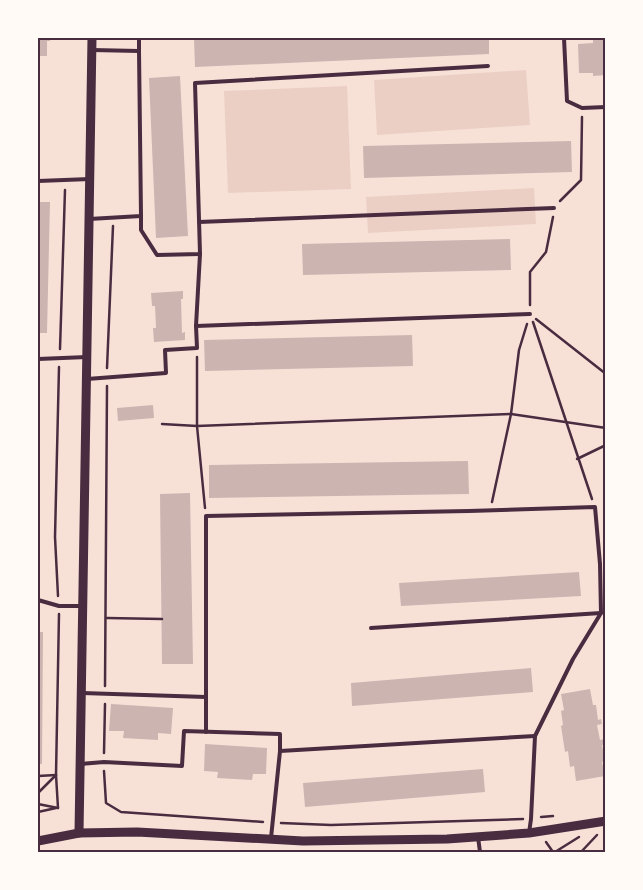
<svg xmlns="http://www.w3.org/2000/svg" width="643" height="890" font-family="Overpass,sans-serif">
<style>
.green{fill:#ebcfc5}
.building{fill:#ccb4b1}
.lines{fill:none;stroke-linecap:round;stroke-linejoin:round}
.path{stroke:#4a2c40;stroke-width:2.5}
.service{stroke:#4a2c40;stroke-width:4}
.tertiary{stroke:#4a2c40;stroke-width:9}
.neatline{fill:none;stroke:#4a2c40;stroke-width:2}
</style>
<rect width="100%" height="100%" fill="#f7e1d7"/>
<g class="green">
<polygon points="526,70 530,125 377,135 374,80"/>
<polygon points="347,86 351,189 228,193 224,91"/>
<polygon points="534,188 536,224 368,233 366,197"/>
</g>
<g class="building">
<polygon points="38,38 50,38 50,41 47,41 47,56 38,56"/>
<polygon points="194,38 489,38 489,54 195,67"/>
<polygon points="606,39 606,75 593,76 593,73 579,73 578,44 593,43 593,40"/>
<polygon points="180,76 188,236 156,238 149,78"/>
<polygon points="571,141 572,172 364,178 363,146"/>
<polygon points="38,202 50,202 47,333 38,333"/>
<polygon points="510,239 511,270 303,275 302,244"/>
<polygon points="183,291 183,299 181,299 182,333 185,332 185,340 154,342 153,328 156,328 155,306 152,306 151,293"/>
<polygon points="412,335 413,366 205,371 204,340"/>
<polygon points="153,405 154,418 118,421 117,408"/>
<polygon points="468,461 469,494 209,498 209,465"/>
<polygon points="190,493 193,664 162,664 160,494"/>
<polygon points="579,572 581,596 401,606 399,583"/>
<polygon points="38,632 43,632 42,764 38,764"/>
<polygon points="531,668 533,692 352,706 351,683"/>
<polygon points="590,689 593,705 596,705 598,720 601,719 602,724 597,725 600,740 604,739 605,745 602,745 605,761 602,762 605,776 576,781 574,766 570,767 568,751 565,752 561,726 563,725 561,711 564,710 561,694"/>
<polygon points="111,704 173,708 171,734 158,733 158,740 123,738 124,731 109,731"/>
<polygon points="205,744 267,748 266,774 253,774 252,780 217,778 218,772 204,771"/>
<polygon points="483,769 485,792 305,807 303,783"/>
</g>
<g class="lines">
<g class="path">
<polyline points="560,201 581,180 582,117"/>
<polyline points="530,305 530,272 546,252 553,217"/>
<polyline points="536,319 606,374"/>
<polyline points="533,322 592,499"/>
<polyline points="60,349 65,190"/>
<polyline points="197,357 197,426 205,508"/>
<polyline points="107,368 113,226"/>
<polyline points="162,424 197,426 511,414 606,428"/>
<polyline points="577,459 606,445"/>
<polyline points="492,502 511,414 519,350 527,324"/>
<polyline points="58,596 55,537 59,367"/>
<polyline points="107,618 162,619"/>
<polyline points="105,686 107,386"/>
<polyline points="104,753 105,704"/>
<polyline points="104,771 106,803 121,812 263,822"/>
<polyline points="38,776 56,775"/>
<polyline points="38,793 56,775"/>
<polyline points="38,804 58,808"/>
<polyline points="58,808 56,775 59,614"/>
<polyline points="38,812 56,808"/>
<polyline points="541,817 553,816"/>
<polyline points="281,823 331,825 523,819"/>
<polyline points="546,842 553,852"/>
<polyline points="555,852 579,837"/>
<polyline points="581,852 597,835"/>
</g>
<g class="service">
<polyline points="139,38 139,51"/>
<polyline points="564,38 567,101 582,108 606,107"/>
<polyline points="38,181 90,179"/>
<polyline points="141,216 141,230 157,255 200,254 195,83 488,66"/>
<polyline points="89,219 141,216 139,51 92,50"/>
<polyline points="199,222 554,208"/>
<polyline points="196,326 200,254"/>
<polyline points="38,359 87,357"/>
<polyline points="87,379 166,373 165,350 197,348 196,326 530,314"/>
<polyline points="38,600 59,606 83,606"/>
<polyline points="371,628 601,613 573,659 535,736 531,819 529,833"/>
<polyline points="82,693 206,697 206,516 469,511 595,507 600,564 601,613"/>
<polyline points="206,732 206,697"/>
<polyline points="80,764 104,762 182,766 184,731 280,734 280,751"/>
<polyline points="478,837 480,852"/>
<polyline points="271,838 280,751 535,736"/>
</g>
<g class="tertiary">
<polyline points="79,833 92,38"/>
<polyline points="38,841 79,833 137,832 303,841 447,839 529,833 606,821"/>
</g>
</g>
<rect width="643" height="890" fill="none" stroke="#fffaf5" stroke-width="78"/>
<rect x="39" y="39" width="565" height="812" class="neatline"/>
</svg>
